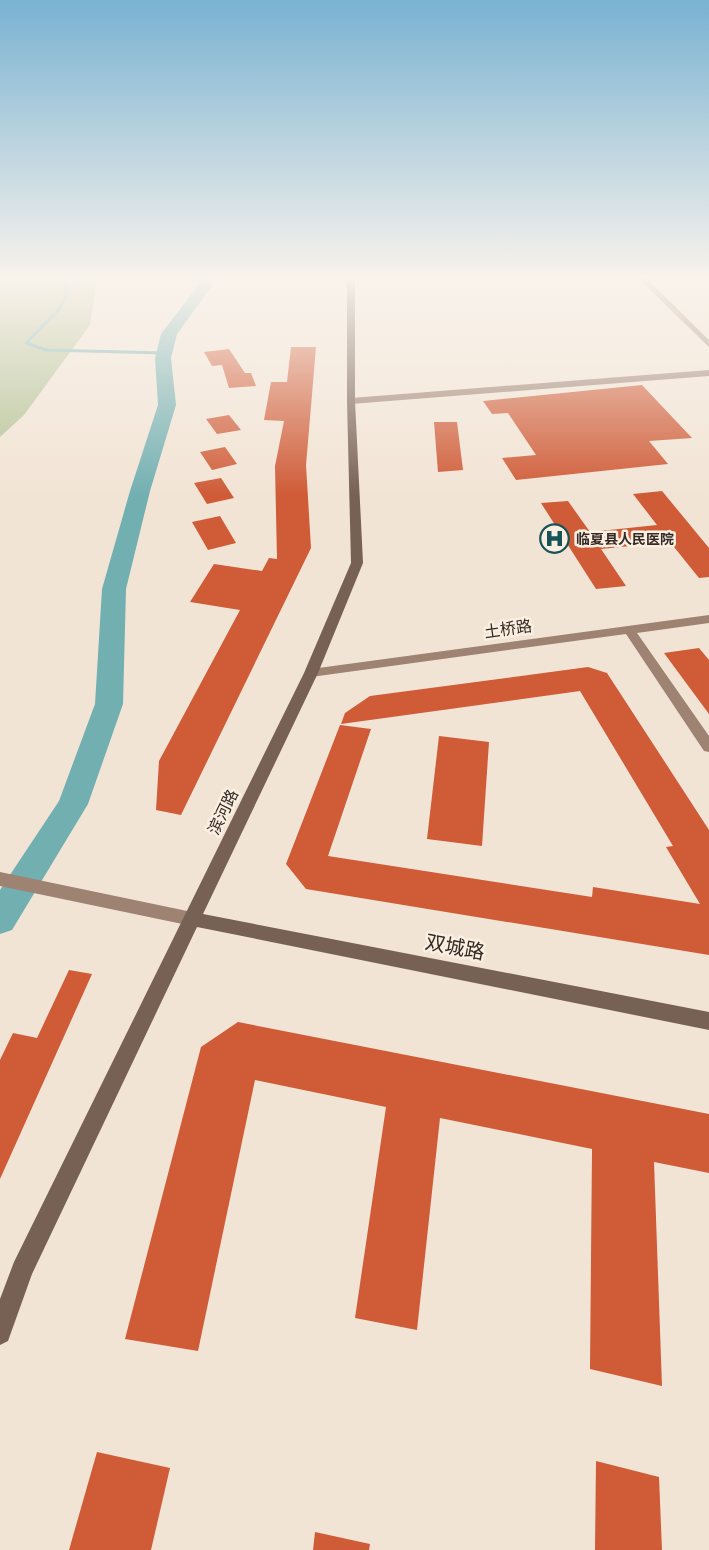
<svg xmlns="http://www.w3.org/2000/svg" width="709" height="1550" font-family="Poppins,'Noto Sans SC',sans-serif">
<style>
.green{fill:#b3c295}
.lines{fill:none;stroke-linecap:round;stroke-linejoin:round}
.stream{stroke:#72afb1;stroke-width:3}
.river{fill:#72afb1;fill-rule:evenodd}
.building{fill:#cf5b37}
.secondary{fill:#9e8272;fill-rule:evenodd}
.primary{fill:#776054;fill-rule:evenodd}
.labels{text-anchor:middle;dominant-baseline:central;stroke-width:5;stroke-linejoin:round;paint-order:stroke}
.far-poi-label{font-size:14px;font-weight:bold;fill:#342924;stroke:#faefe1;text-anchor:start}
.street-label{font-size:16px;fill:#342924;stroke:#faefe1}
.near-street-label{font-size:20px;fill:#342924;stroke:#faefe1}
</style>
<rect width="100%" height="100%" fill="#f2e4d5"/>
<polygon class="green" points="0,279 97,279 90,325 24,415 0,437"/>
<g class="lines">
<polyline class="stream" points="67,279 65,299 59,309 26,343 46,350 165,353"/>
<polygon class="river" points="203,279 217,279 177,334 171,358 176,405 150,491 126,589 123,704 88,804 12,930 0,934 0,890 59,801 95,704 102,589 130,491 158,405 155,358 161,334"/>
</g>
<g class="building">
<polygon points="291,347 316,347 306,465 311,548 181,815 156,810 159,761 240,610 190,602 214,564 262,571 269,558 277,559 275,466 284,421 264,420 271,382 287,382"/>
<polygon points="229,349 245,373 251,373 256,386 229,388 222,365 212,366 204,352"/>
<polygon points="642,385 692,438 649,441 668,464 516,480 502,458 536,455 508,413 492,414 483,401"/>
<polygon points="229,415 241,430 217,434 206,419"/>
<polygon points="434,422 457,422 463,470 438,472"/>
<polygon points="225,447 237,464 212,470 200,452"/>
<polygon points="221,478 234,498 207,504 194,483"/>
<polygon points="662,491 709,548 709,577 699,578 670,542 601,549 626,586 596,589 541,503 568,501 590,532 657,525 633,494"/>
<polygon points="220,516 236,543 208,550 192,522"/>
<polygon points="699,648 709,660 709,714 664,653"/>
<polygon points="588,667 607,673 709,830 709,955 306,889 286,864 340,725 371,729 328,856 592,897 593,887 700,904 666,847 673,846 580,691 341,724 345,713 370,696"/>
<polygon points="439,736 489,742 482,846 427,839"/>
<polygon points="69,970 92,974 0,1179 0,1060 13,1033 37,1038"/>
<polygon points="238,1022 709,1114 709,1173 654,1162 662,1386 590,1369 592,1149 440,1118 417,1330 355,1318 386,1107 255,1080 198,1351 125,1339 201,1047"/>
<polygon points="97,1452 170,1468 151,1550 69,1550"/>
<polygon points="596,1461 659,1477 662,1550 595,1550"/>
<polygon points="315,1532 370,1544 369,1550 313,1550"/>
</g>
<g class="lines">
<g class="secondary">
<polygon points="639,279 647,279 709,340 709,347"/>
<polygon points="709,370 709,376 351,404 347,401 351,398"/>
<polygon points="709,615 709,623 637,633 709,736 709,752 704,751 626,634 311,677 304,673 311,669"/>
<polygon points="0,872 192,912 198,914 201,919 198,924 192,926 0,886"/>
</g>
<polygon class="primary" points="347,279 355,279 355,401 363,563 318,673 203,914 709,1012 709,1030 197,927 32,1274 8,1341 0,1345 0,1299 14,1262 304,673 351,563 347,401"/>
</g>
<linearGradient id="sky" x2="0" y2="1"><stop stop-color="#79b2d2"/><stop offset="0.56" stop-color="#f9f3ec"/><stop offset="1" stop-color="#f9f3ec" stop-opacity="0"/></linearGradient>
<rect width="709" height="496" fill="url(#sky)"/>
<defs>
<symbol id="hospital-ring" viewBox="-11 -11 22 22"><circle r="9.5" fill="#faefe1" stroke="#175458" stroke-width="1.5"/><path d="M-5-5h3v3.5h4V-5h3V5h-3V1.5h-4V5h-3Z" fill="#175458"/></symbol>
</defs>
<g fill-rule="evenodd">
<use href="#hospital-ring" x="538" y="522" width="33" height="33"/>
</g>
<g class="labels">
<g class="far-poi-label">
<text x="576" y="539">临夏县人民医院</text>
</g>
<g class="street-label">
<text transform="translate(508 629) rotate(-8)">土桥路</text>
<text transform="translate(223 812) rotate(-64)">滨河路</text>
</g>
<g class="near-street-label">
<text transform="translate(455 947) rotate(11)">双城路</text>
</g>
</g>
</svg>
